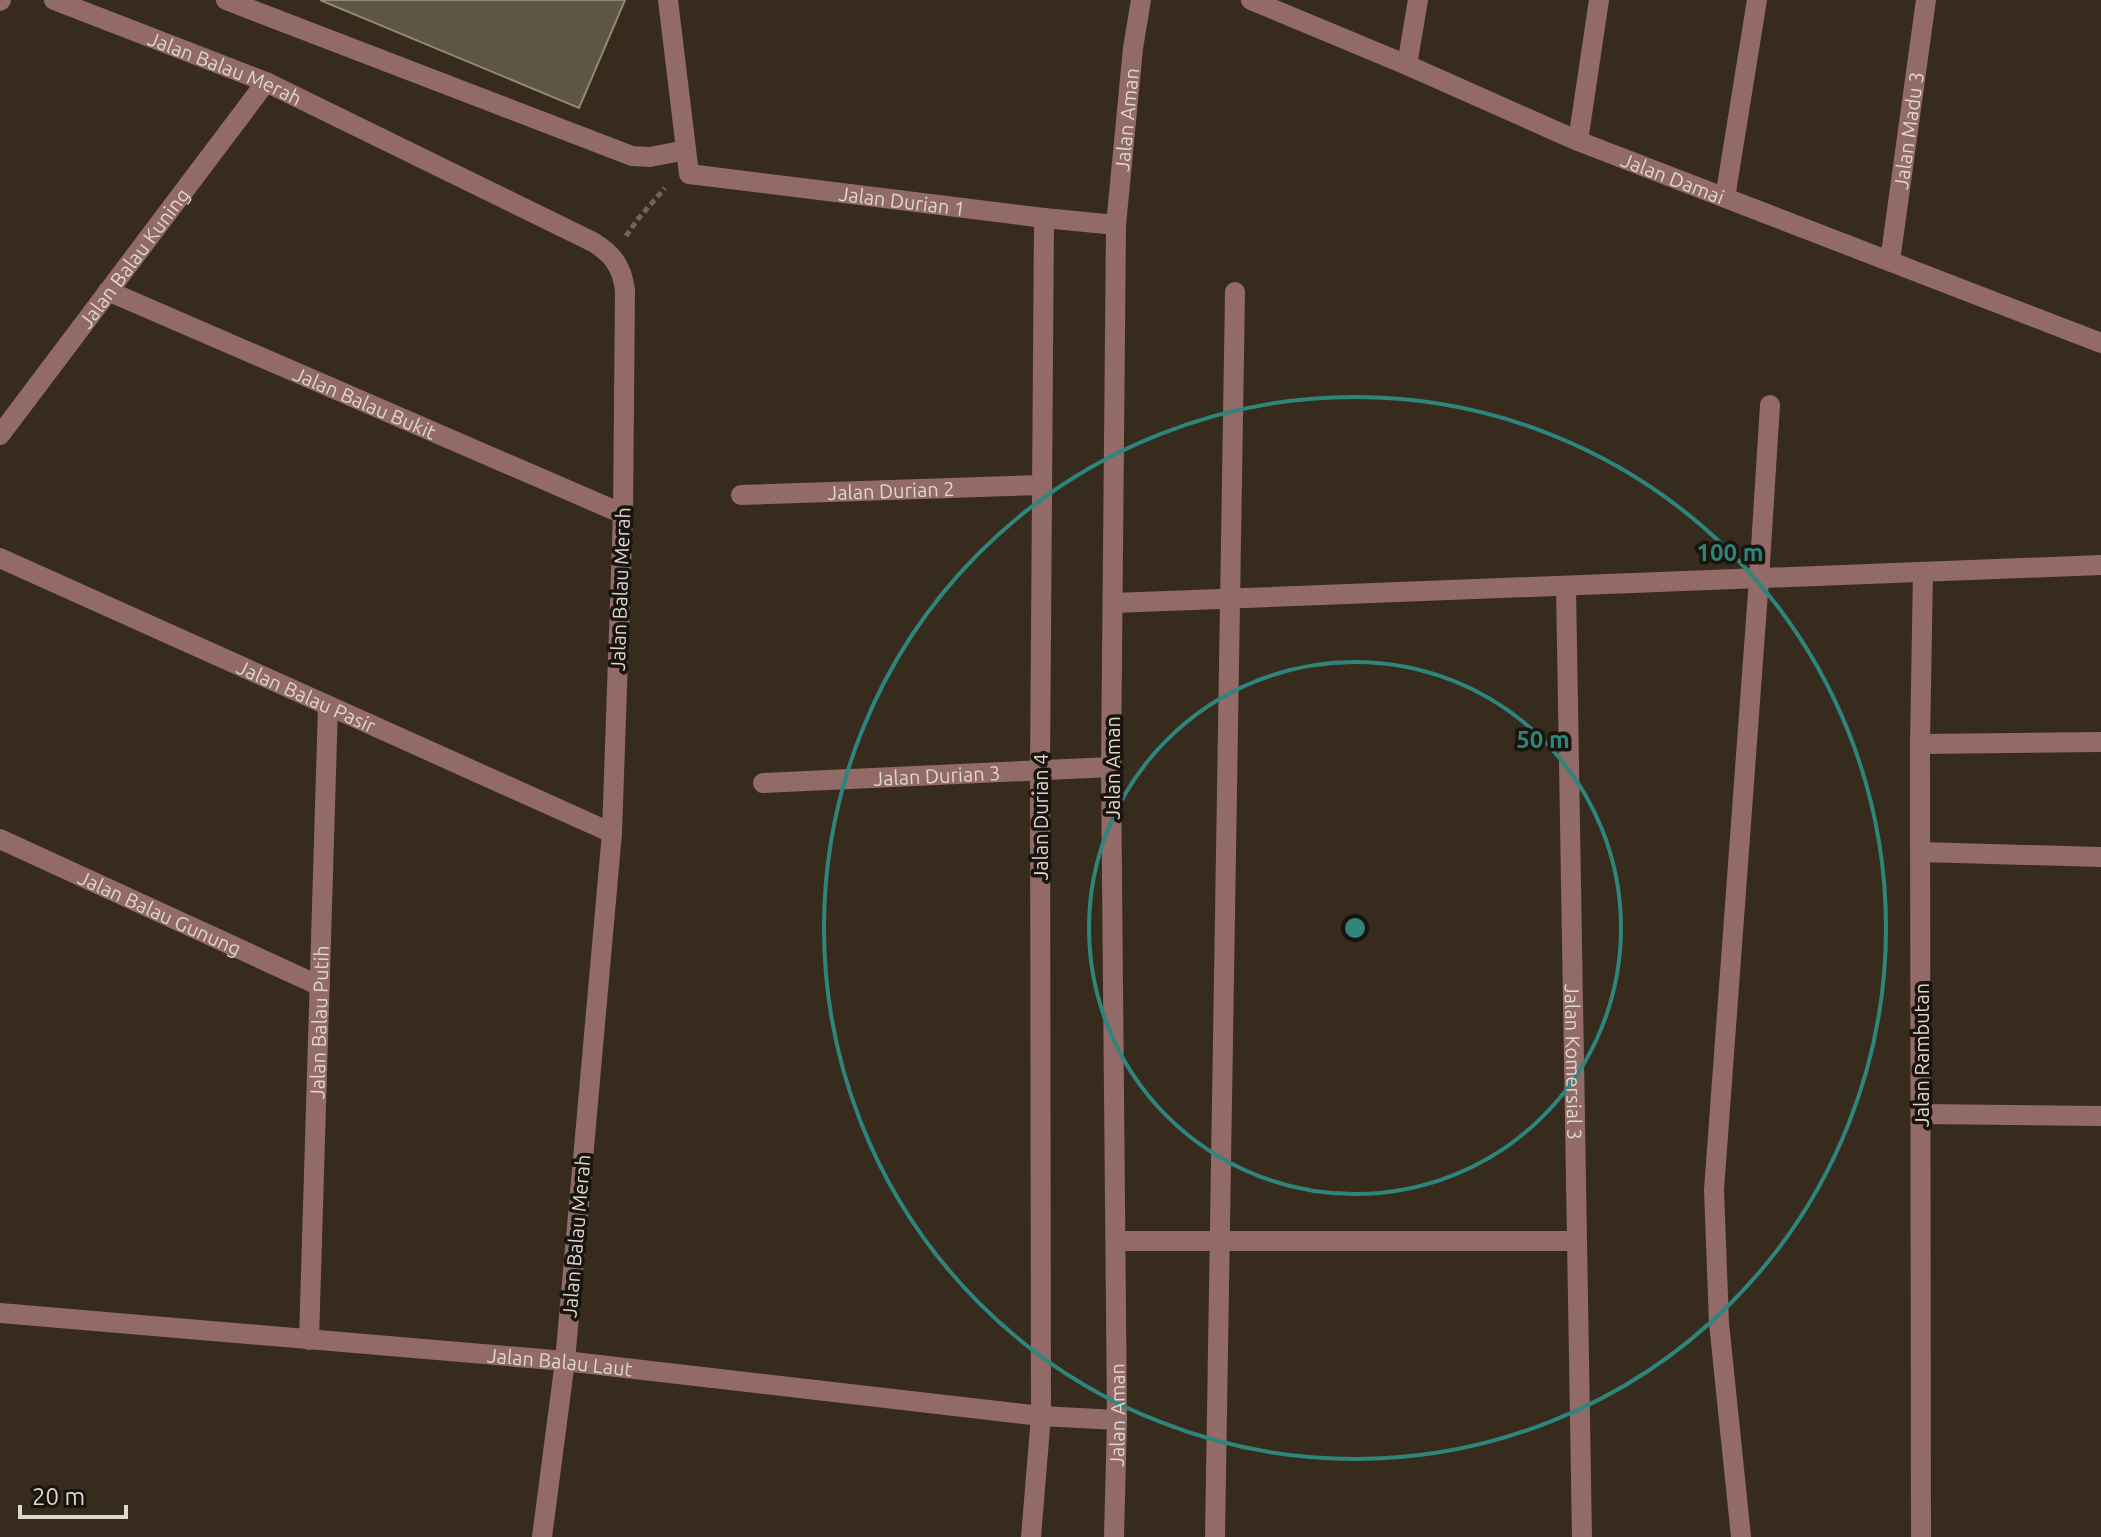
<svg xmlns="http://www.w3.org/2000/svg" width="2101" height="1537" font-family="Ubuntu,sans-serif">
<style>
.building{fill:#5f5545;stroke:#938876;stroke-width:2}
.lines{fill:none;stroke-linecap:round;stroke-linejoin:round}
.path{stroke:#6f6559;stroke-width:5;stroke-dasharray:6 4;stroke-linecap:butt}
.minor{stroke:#926a67;stroke-width:20}
.ring{fill:none;stroke:#2e857c;stroke-width:4}
.labels{text-anchor:middle;dominant-baseline:central;stroke-width:7;stroke-linejoin:round;paint-order:stroke}
.street-label{font-size:20px;fill:#ded7ce;stroke:#19140e}
.centre{fill:#2e857c;stroke:#19140e;stroke-width:4}
.ring-label{font-size:24px;text-anchor:middle;font-weight:bold;fill:#2e857c;stroke:#19140e;stroke-width:7;stroke-linejoin:round;paint-order:stroke}
</style>
<rect width="100%" height="100%" fill="#362b1d"/>
<polygon class="building" points="320,0 625,0 579,108"/>
<g class="lines">
<polyline class="path" points="626,236 638,219 665,188"/>
<g class="minor">
<path id="s1" d="M 54,0 L 266,82 L 593,242 C 613,254 622,267 625,290 L 623,514 L 612,833 L 565,1361 L 542,1537"/>
<polyline points="226,0 632,156 650,157 686,150"/>
<path id="s2" d="M 668,0 L 689,174 L 1044,218 L 1116,225"/>
<path id="s3" d="M 1251,0 L 1407,65 L 1578,141 L 2101,343"/>
<polyline points="0,1 1,0"/>
<polyline points="1407,65 1418,0"/>
<polyline points="1578,141 1599,0"/>
<polyline points="1725,198 1757,0"/>
<path id="s4" d="M 1890,261 L 1926,0"/>
<path id="s5" d="M 108,291 L 623,514"/>
<path id="s6" d="M 0,435 L 266,82"/>
<path id="s7" d="M 741,495 L 1041,485"/>
<path id="s8" d="M 0,558 L 612,833"/>
<path id="s9" d="M 1566,586 L 1582,1537"/>
<polyline points="1113,603 2101,565"/>
<polyline points="1920,744 2101,742"/>
<path id="s10" d="M 763,783 L 1111,767"/>
<path id="s11" d="M 0,839 L 320,986"/>
<polyline points="1921,852 2101,857"/>
<polyline points="1921,1114 2101,1116"/>
<polyline points="1116,1241 1577,1241"/>
<path id="s12" d="M 0,1313 L 565,1361 L 1041,1416 L 1117,1420"/>
<path id="s13" d="M 309,1340 L 328,706"/>
<polyline points="1031,1537 1041,1416 1040,769 1044,218"/>
<path id="s14" d="M 1114,1537 L 1117,1420 L 1111,767 L 1116,225 L 1133,48 L 1141,0"/>
<polyline points="1215,1537 1235,292"/>
<polyline points="1741,1537 1719,1323 1714,1190 1759,579 1770,405"/>
<polyline points="1921,1537 1920,744 1923,572"/>
</g>
</g>
<g class="ring">
<circle cx="1355" cy="928" r="266"/>
<circle cx="1355" cy="928" r="531"/>
</g>
<g class="labels">
<g class="street-label">
<text stroke="none"><textPath href="#s1" startOffset="184">Jalan Balau Merah</textPath></text>
<text stroke="none"><textPath href="#s14" startOffset="1418">Jalan Aman</textPath></text>
<text stroke="none"><textPath href="#s4" startOffset="132">Jalan Madu 3</textPath></text>
<text stroke="none"><textPath href="#s3" startOffset="458">Jalan Damai</textPath></text>
<text stroke="none"><textPath href="#s2" startOffset="390">Jalan Durian 1</textPath></text>
<text stroke="none"><textPath href="#s6" startOffset="222">Jalan Balau Kuning</textPath></text>
<text stroke="none"><textPath href="#s5" startOffset="280">Jalan Balau Bukit</textPath></text>
<text stroke="none"><textPath href="#s7" startOffset="150">Jalan Durian 2</textPath></text>
<text transform="translate(620 589) rotate(-88)">Jalan Balau Merah</text>
<text stroke="none"><textPath href="#s8" startOffset="336">Jalan Balau Pasir</textPath></text>
<text transform="translate(1112 768) rotate(-90)">Jalan Aman</text>
<text stroke="none"><textPath href="#s10" startOffset="174">Jalan Durian 3</textPath></text>
<text transform="translate(1040 817) rotate(-90)">Jalan Durian 4</text>
<text stroke="none"><textPath href="#s11" startOffset="176">Jalan Balau Gunung</textPath></text>
<text stroke="none"><textPath href="#s13" startOffset="318">Jalan Balau Putih</textPath></text>
<text transform="translate(1921 1055) rotate(-90)">Jalan Rambutan</text>
<text stroke="none"><textPath href="#s9" startOffset="476">Jalan Komersial 3</textPath></text>
<text transform="translate(576 1236) rotate(-85)">Jalan Balau Merah</text>
<text stroke="none"><textPath href="#s12" startOffset="562">Jalan Balau Laut</textPath></text>
<text stroke="none"><textPath href="#s14" startOffset="122">Jalan Aman</textPath></text>
</g>
</g>
<circle cx="1355" cy="928" r="12" class="centre"/>
<g class="ring-label">
<text x="1730" y="561">100 m</text>
<text x="1543" y="748">50 m</text>
</g>
<path d="M20 1505v12h106v-12" fill="none" stroke="#ded7ce" stroke-width="4"/>
<text x="32" y="1505" font-size="24" fill="#ded7ce" stroke="#19140e" stroke-width="6" paint-order="stroke">20 m</text>
</svg>
